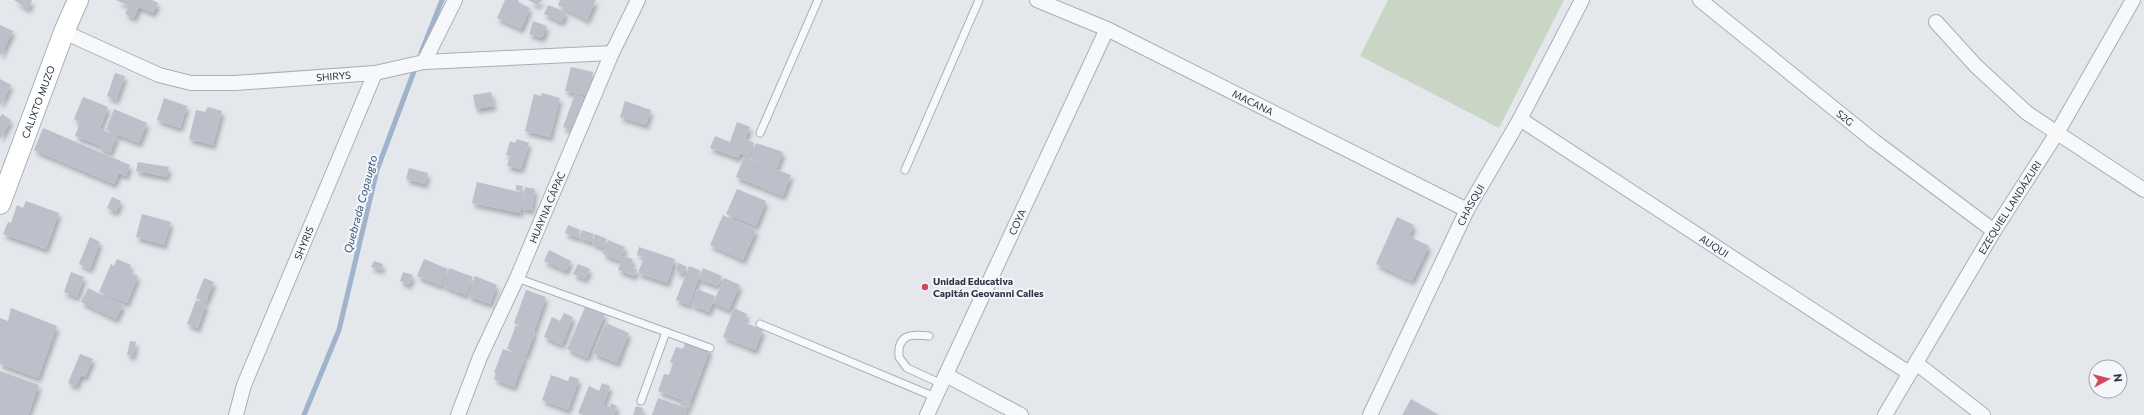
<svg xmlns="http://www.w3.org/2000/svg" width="2144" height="415" font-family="Commissioner,sans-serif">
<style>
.green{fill:#c9d6c5}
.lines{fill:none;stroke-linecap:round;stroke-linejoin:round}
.stream{stroke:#9fb4cc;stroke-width:5}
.building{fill:#bbc0ca;filter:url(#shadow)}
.lane-casing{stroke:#a9aeb7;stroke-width:9}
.street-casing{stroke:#a9aeb7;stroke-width:16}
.secondary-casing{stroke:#a9aeb7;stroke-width:22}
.lane{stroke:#f7f8fa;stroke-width:7}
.street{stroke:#f7f8fa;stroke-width:14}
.secondary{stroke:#fff;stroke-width:20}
.poi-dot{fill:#d1495b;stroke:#f4f6f9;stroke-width:1.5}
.labels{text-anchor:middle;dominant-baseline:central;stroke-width:4;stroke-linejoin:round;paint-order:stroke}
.street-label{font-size:10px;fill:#2b3445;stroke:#f4f6f9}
.poi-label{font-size:10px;font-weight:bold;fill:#2b3445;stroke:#f4f6f9;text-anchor:start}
.water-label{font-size:11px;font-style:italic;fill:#34527a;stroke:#f4f6f9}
</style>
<defs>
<filter id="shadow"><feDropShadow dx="2.5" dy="4.5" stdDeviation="2" flood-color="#0004"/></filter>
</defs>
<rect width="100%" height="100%" fill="#e4e7ec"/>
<polygon class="green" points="1388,0 1564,0 1499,128 1360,56"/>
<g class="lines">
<g class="stream">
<polyline points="421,53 442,0"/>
<polyline points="304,415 339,330 377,170 416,66"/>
</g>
</g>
<g class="building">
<polygon points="14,0 31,0 32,1 28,9"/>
<polygon points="116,0 152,0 158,3 153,13 139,7 134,18 125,14 129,6"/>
<polygon points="505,0 519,0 518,2 530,8 521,29 497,18"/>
<polygon points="528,0 543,0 537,5"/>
<polygon points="560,0 596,0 587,20 558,5"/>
<polygon points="548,5 566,12 562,22 544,14"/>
<polygon points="533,21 547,26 542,38 529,34"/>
<polygon points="0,25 13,31 1,55 0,54"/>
<polygon points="571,67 593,72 588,96 565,91"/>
<polygon points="115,73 125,76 116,100 107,96"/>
<polygon points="0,79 11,85 0,106"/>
<polygon points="491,92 494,106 476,109 473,95"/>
<polygon points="542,93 560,98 550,137 525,131 534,94 541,96"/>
<polygon points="575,94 588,100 576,132 563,127"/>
<polygon points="83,97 108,107 100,129 117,136 110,153 100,148 101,146 75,136 80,122 74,119"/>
<polygon points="164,98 187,106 180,128 157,120"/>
<polygon points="625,101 651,110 646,125 620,117"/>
<polygon points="208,107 222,111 213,145 189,139 196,110 205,112"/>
<polygon points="114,109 147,123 139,143 106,130"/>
<polygon points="2,114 11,120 0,139 0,117"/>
<polygon points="737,122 750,127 745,139 754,143 749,157 740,153 738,158 710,148 715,136 730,142"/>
<polygon points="43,128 130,165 126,176 119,173 114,184 34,150"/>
<polygon points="517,139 529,143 521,169 507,166 510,156 506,155 510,141 515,143"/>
<polygon points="756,143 783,152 777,168 750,158"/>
<polygon points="744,157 791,175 783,196 736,177"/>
<polygon points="138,162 169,167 167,177 136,171"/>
<polygon points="409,168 428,173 425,184 406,179"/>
<polygon points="477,182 524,193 520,213 472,203"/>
<polygon points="516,185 523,186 522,191 516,190"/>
<polygon points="525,187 535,189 532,210 522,209"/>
<polygon points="737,189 766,201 756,226 726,214"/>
<polygon points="112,197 121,201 116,212 107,208"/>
<polygon points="26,201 59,213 46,249 3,234 8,222 11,223 17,205 23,208"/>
<polygon points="142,214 171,222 164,245 136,237"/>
<polygon points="723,215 756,230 743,260 710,245"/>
<polygon points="1397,217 1414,225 1409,236 1429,246 1412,281 1376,264"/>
<polygon points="568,225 580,230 578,238 565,233"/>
<polygon points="582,230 594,234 591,242 579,238"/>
<polygon points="595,234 607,239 603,248 592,243"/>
<polygon points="90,237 100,242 90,269 79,264"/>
<polygon points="608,240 625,247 620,261 603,254"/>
<polygon points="639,247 675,259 667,283 638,273 644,257 637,255"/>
<polygon points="549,250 571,261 566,271 544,261"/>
<polygon points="623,256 633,259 630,267 637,269 634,276 618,270"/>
<polygon points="117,259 131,265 129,272 138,276 127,303 99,292 111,264 114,266"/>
<polygon points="424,259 448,269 441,286 417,276"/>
<polygon points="374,261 383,264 381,270 371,267"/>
<polygon points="679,263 687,267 683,274 675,270"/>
<polygon points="578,264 590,269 585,279 573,274"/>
<polygon points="689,266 701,271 689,305 676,300"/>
<polygon points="449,268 473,277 466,295 443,286"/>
<polygon points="703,268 722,276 718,286 699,279"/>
<polygon points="71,272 84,277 77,297 64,292"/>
<polygon points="403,272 413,275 409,285 400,281"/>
<polygon points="475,276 497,285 490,304 468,296"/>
<polygon points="204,278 214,282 206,302 196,298"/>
<polygon points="724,278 740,285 729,310 713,303"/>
<polygon points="88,288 123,305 116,319 81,302"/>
<polygon points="697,289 715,296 709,312 691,305"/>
<polygon points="526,290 546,297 534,331 514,323"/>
<polygon points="196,300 206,304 198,328 187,324"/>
<polygon points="586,305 605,314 587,358 567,349"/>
<polygon points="11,308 57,326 38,378 0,364 0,318 8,321"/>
<polygon points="734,308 747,314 744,322 763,330 755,350 723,337"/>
<polygon points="564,313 573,317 562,345 544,337 552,317 560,321"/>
<polygon points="606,323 629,333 617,363 593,353"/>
<polygon points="516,325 535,332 526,356 507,349"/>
<polygon points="686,340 710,349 690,403 658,391 664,374 669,375 673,364 670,362 676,347 683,349"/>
<polygon points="130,341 136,342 133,356 127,355"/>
<polygon points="503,349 525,357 514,387 494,379 496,373 494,373"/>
<polygon points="80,354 93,359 85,377 81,375 76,386 68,383"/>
<polygon points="0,371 39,385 28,415 0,415"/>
<polygon points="551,375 568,381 570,376 579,379 568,410 542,400"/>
<polygon points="602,383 610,386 600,415 584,415 578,413 589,386 599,391"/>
<polygon points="658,398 687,408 685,415 652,415"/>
<polygon points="1411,399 1439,415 1402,415"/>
<polygon points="682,401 690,404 689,408 680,405"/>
<polygon points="611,403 617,406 614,415 601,415 605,405 610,407"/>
<polygon points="636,406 643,408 641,415 633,415"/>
</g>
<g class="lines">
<defs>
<g id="lane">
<polyline points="760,133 818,0"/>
<polyline points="905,170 979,0"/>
<polyline points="517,278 710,348"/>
<polyline points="760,324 935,397"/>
<path d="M 929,336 C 911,334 897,334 899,357 L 907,368 L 942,384"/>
<polyline points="641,401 666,332"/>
</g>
<g id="street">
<path id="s1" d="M 1037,0 L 1107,29 L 1467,210"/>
<path id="s2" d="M 1700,0 L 1874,141 L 1994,231"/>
<polyline points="1936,22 1976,66 2027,113 2144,190"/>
<path id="s3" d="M 64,32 L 159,75 L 191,83 L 235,83 L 375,73 L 424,62 L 612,53"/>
<polyline points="424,62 455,0"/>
<path id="s4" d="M 1520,119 L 1909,373"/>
<polyline points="1916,363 1983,415"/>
<polyline points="946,375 1021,415"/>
<path id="s5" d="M 236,415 L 244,385 L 375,73"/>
<path id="s6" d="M 458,415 L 480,357 L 517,278 L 612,53 L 638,0"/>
<path id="s7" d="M 927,415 L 1107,29"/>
<path id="s8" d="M 1370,415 L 1467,210 L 1520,119 L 1582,0"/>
<path id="s9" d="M 1885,415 L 1994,231 L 2057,133 L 2133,0"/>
</g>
<g id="secondary">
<path id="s10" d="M 0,204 L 64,32 L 78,0"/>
</g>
</defs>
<use href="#lane" class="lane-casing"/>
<use href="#street" class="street-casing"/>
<use href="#secondary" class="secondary-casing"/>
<use href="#lane" class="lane"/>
<use href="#street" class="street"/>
<use href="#secondary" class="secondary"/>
</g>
<circle class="poi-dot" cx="925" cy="287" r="4"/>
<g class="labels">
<g class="street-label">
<text stroke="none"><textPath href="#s3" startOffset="280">SHIRYS</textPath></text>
<text stroke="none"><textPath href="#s10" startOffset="109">CALIXTO MUZO</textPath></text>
<text stroke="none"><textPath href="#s1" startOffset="239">MACANA</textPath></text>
<text stroke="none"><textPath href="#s2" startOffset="187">S2G</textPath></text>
<text stroke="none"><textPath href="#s8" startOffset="233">CHASQUI</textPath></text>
<text stroke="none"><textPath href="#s6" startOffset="226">HUAYNA CÁPAC</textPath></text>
<text stroke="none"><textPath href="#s9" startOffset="242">EZEQUIEL LANDÁZURI</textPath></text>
<text stroke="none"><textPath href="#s7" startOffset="213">COYA</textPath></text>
<text stroke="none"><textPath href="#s5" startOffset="185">SHYRIS</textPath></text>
<text stroke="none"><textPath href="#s4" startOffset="232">AUQUI</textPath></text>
</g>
<g class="poi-label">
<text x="933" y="281">Unidad Educativa<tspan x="933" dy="12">Capitán Geovanni Calles</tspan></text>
</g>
<g class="water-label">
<text transform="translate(360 204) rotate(-75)">Quebrada Copaugto</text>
</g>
</g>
<g transform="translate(2108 379) rotate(83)"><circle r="19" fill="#f4f6f9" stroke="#a4a8b1"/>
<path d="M0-3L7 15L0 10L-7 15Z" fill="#d1495b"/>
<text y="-6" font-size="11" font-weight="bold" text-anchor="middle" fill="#2b3445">N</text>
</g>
</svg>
